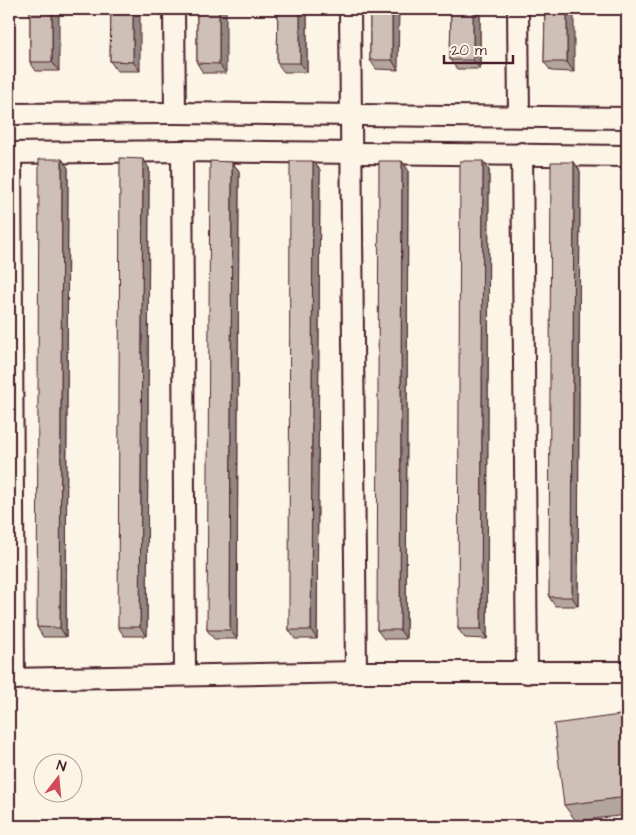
<svg xmlns="http://www.w3.org/2000/svg" width="636" height="835" font-family="'Architects Daughter',sans-serif">
<style>
.lines{fill:none;stroke-linecap:round;stroke-linejoin:round}
.street-casing{stroke:#4a1f2b;stroke-width:24}
.street{stroke:#fcf5e5;stroke-width:20}
.wall{fill:#b2a59d;stroke:#4a1f2b}
.shaded-wall{fill:#918680;stroke:#4a1f2b}
.building{fill:#cfc0b7;stroke:#4a1f2b}
</style>
<rect width="100%" height="100%" fill="#fcf5e5"/>
<filter id="ink" filterUnits="userSpaceOnUse"><feTurbulence type="fractalNoise" baseFrequency=".02" numOctaves="2"/><feDisplacementMap in="SourceGraphic" scale="10" xChannelSelector="R" yChannelSelector="G"/><feConvolveMatrix kernelMatrix="1 2 1 2 8 2 1 2 1" color-interpolation-filters="sRGB"/></filter>
<g filter="url(#ink)">
<g class="lines">
<defs>
<g id="street">
<polyline points="174,9 175,113"/>
<polyline points="350,9 356,672"/>
<polyline points="518,9 519,116"/>
<polyline points="9,114 175,113 627,118"/>
<polyline points="182,151 185,674"/>
<polyline points="9,153 182,151 627,156"/>
<polyline points="11,153 14,679"/>
<polyline points="522,153 527,673"/>
<polyline points="9,679 356,672 627,672"/>
</g>
</defs>
<use href="#street" class="street-casing"/>
<use href="#street" class="street"/>
</g>
<g class="wall">
<polygon points="30,9 59,71 36,71 30,62"/>
<polygon points="111,9 140,71 117,71 110,61"/>
<polygon points="197,9 226,73 203,73 197,63"/>
<polygon points="278,9 307,9 307,72 284,72 277,63"/>
<polygon points="370,9 398,70 376,69 370,60"/>
<polygon points="451,9 480,9 480,69 457,69 450,60"/>
<polygon points="545,9 574,72 551,71 544,62"/>
<polygon points="62,159 68,168 66,637 43,637 37,627"/>
<polygon points="313,161 320,170 317,639 295,639 289,630"/>
<polygon points="402,161 408,170 406,639 384,639 377,630"/>
<polygon points="232,162 239,171 237,639 214,639 207,630"/>
<polygon points="574,162 580,171 578,606 555,606 549,597"/>
<polygon points="149,168 147,636 124,636 118,627"/>
<polygon points="489,170 487,639 465,638 458,629"/>
<polygon points="627,714 627,815 576,821 564,805"/>
</g>
<g class="shaded-wall">
<polygon points="52,9 59,9 59,71 52,62"/>
<polygon points="133,9 140,9 140,71 133,62"/>
<polygon points="219,9 226,9 226,73 219,64"/>
<polygon points="300,9 307,9 307,72 300,63"/>
<polygon points="392,9 399,9 398,70 392,60"/>
<polygon points="473,9 480,9 480,69 473,60"/>
<polygon points="567,9 574,9 574,72 567,62"/>
<polygon points="62,159 68,168 66,637 60,628"/>
<polygon points="143,159 149,168 147,636 140,627"/>
<polygon points="313,161 320,170 317,639 311,630"/>
<polygon points="402,161 408,170 406,639 400,630"/>
<polygon points="483,161 489,170 487,639 481,629"/>
<polygon points="232,162 239,171 237,639 230,630"/>
<polygon points="574,162 580,171 578,606 572,597"/>
</g>
<g class="building">
<rect x="30" y="9" width="22" height="53"/>
<polygon points="111,9 133,9 133,62 110,61"/>
<polygon points="197,9 219,9 219,64 197,63"/>
<polygon points="278,9 300,9 300,63 277,63"/>
<rect x="370" y="9" width="22" height="51"/>
<polygon points="451,9 473,9 473,60 450,60"/>
<polygon points="545,9 567,9 567,62 544,62"/>
<polygon points="626,9 627,9 627,62 625,62"/>
<polygon points="120,158 143,159 140,627 118,627"/>
<polygon points="39,159 62,159 60,628 37,627"/>
<polygon points="210,161 232,162 230,630 207,630"/>
<polygon points="290,161 313,161 311,630 289,630"/>
<polygon points="379,161 402,161 400,630 377,630"/>
<polygon points="460,161 483,161 481,629 458,629"/>
<polygon points="551,162 574,162 572,597 549,597"/>
<polygon points="627,714 627,797 564,805 554,724"/>
</g>
</g>
<rect width="636" height="835" fill="none" stroke="#fcf5e5" stroke-width="30"/>
<rect x="15" y="15" width="606" height="805" fill="none" stroke="#4a1f2b" stroke-width="2" filter="url(#ink)"/>
<g transform="translate(58 778) rotate(16)"><circle r="24" fill="#fcf5e5" stroke="#b59f9b"/>
<path d="M0-4L9 19L0 12L-9 19Z" fill="#d1495b"/>
<text y="-8" font-size="14" font-weight="bold" text-anchor="middle" fill="#4a1f2b">N</text>
</g>
<path d="M444 55v8h69v-8" fill="none" stroke="#4a1f2b" stroke-width="2.5"/>
<text x="451" y="55" font-size="15" fill="#4a1f2b" stroke="#fcf5e5" stroke-width="4" paint-order="stroke">20 m</text>
</svg>
